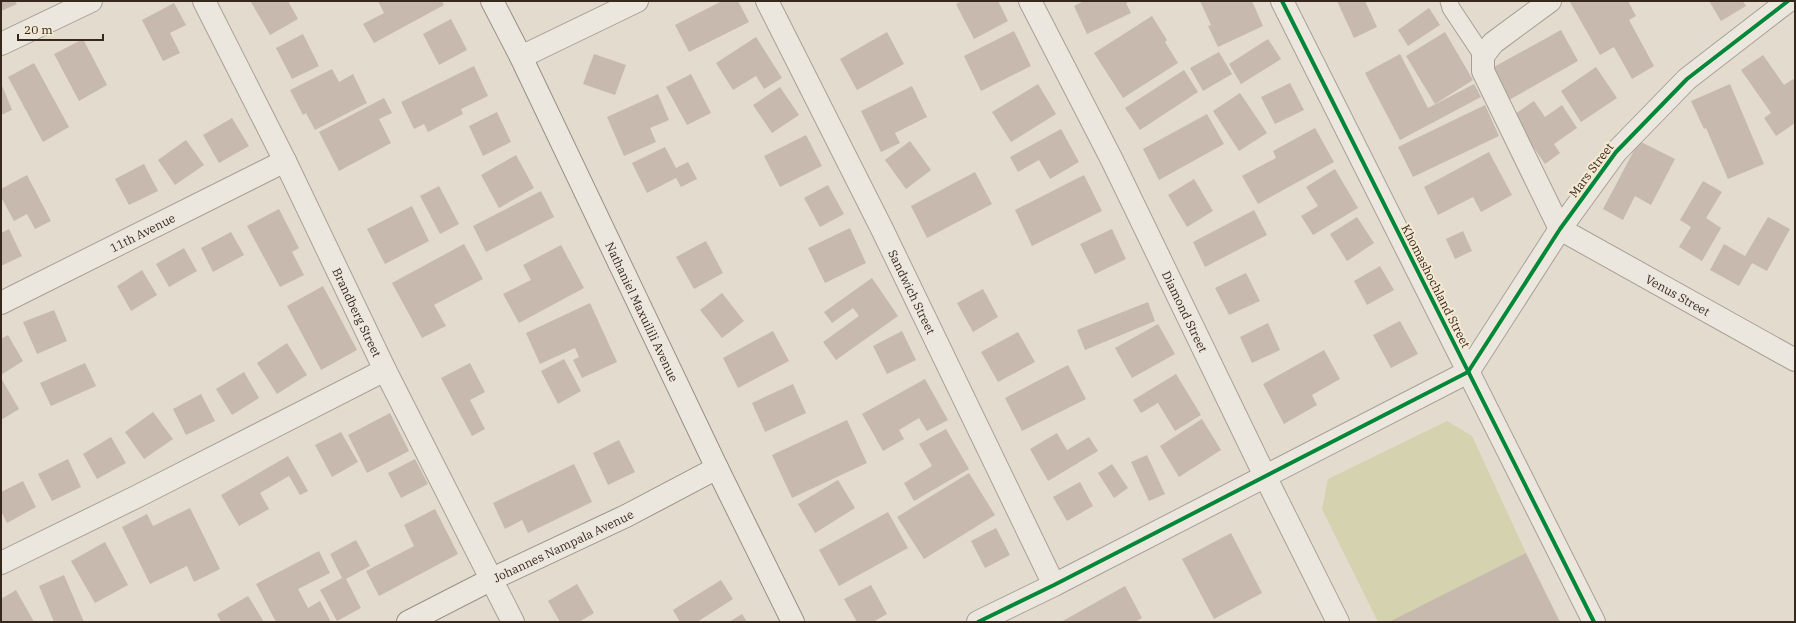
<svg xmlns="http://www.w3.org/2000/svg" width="1796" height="623" font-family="'IBM Plex Serif',serif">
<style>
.green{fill:#d4d2af}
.building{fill:#c7b9ae}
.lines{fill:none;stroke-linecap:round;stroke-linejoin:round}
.lane-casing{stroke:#a8a096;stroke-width:19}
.street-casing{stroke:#a8a096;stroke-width:24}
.secondary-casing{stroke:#989086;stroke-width:24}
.lane{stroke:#ece7de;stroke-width:17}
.street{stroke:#ece7de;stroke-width:22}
.secondary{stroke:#ece7de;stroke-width:22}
.cycleway-casing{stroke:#f4e9d2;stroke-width:6}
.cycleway{stroke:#00873e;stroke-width:4}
.labels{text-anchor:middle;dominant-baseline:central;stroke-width:4;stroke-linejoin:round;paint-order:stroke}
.street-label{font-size:12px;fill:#37281e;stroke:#f4e9d2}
</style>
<rect width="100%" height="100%" fill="#e3dbcd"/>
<polygon class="green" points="1447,421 1472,436 1526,553 1392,622 1378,622 1322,509 1328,479"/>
<g class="building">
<polygon points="1,1 15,1 17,4 1,11"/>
<polygon points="288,1 298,19 270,35 251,2"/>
<polygon points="378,1 442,1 444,5 374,43 363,24 384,13"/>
<polygon points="722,1 738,1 749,22 689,52 675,25"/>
<polygon points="962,1 998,1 1008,21 974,39 956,4"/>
<polygon points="1084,1 1131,1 1126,3 1131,13 1087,34 1074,6"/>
<polygon points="1200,1 1252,1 1263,26 1218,47 1208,26 1211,25"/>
<polygon points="1337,1 1365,1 1377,27 1354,38"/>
<polygon points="1572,1 1628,1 1636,16 1629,20 1654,66 1632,79 1614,47 1600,55 1570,2"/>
<polygon points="1709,1 1743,1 1746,6 1721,21"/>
<polygon points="174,3 186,25 170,33 180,53 163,61 142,20"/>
<polygon points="1429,8 1440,25 1408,46 1398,30"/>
<polygon points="1152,16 1167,40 1165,42 1178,63 1123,98 1094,53"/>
<polygon points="451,19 467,50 439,65 423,34"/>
<polygon points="1561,30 1578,61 1509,100 1492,68"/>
<polygon points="1014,31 1031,66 981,91 964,56"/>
<polygon points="887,32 904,64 857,90 840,59"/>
<polygon points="1445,32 1473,80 1435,104 1406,56"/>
<polygon points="303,34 319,66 292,79 276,48"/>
<polygon points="756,37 782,78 764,89 756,76 733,90 716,63"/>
<polygon points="83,39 107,85 79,101 54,54"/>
<polygon points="1268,39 1281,59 1241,84 1229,64"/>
<polygon points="1219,52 1232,74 1203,91 1190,68"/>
<polygon points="594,54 626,65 615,95 583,84"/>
<polygon points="1400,54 1428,108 1474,84 1481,97 1400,140 1365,73"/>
<polygon points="1763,55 1784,85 1793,79 1795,83 1795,123 1776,136 1764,118 1771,113 1741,70"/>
<polygon points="34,63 69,127 43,142 8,77"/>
<polygon points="474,66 488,96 461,109 463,114 428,132 424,124 414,129 401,102"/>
<polygon points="1596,67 1617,98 1581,122 1561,91"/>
<polygon points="332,69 339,82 353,74 367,103 315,130 306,113 303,115 290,90"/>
<polygon points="1184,70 1198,92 1140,130 1125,108"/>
<polygon points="691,74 711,113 687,125 666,87"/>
<polygon points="1,83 12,110 1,115"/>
<polygon points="1290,83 1304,110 1275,124 1261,97"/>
<polygon points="1038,84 1056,114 1011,142 992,112"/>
<polygon points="1730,84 1764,164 1728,179 1706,128 1704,129 1691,101"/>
<polygon points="912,86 927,117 895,133 900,143 881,152 861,111"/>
<polygon points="780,87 799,115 772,133 753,105"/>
<polygon points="1240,93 1267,133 1239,151 1213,111"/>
<polygon points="658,94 669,120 650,128 656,142 624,156 607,117"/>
<polygon points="384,98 392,113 379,119 391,143 339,171 319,132"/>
<polygon points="1534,101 1545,117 1562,105 1577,128 1554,144 1560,153 1545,164 1512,116"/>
<polygon points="1485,105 1499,136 1413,177 1398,147"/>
<polygon points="497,112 511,142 483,156 469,126"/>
<polygon points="1207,114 1224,144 1159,180 1143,149"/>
<polygon points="232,118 249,146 219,163 203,135"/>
<polygon points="1315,128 1334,162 1258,204 1242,176 1276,158 1273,151"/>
<polygon points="1061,129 1079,162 1050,179 1039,160 1018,172 1010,157"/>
<polygon points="806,135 822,166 780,187 764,156"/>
<polygon points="186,140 204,165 175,185 158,160"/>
<polygon points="910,141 931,170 906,189 885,160"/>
<polygon points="1639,141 1675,159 1651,205 1635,196 1623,220 1603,209"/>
<polygon points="665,147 676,168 688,162 697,179 681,187 676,178 647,193 632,163"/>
<polygon points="1489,152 1512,195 1481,212 1473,197 1438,215 1424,187"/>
<polygon points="516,155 534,188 499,208 481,175"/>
<polygon points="144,164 158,191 129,205 115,179"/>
<polygon points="1335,169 1358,208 1313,235 1301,216 1318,206 1306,187"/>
<polygon points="975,172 992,204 927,238 911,206"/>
<polygon points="27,175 51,221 35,229 27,214 14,221 1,197 1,189"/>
<polygon points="1084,175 1102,211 1032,246 1015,210"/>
<polygon points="1194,179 1213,211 1187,227 1168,195"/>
<polygon points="1703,181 1722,192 1706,218 1721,228 1702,261 1679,247 1691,227 1680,220"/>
<polygon points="828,185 844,214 820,227 804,198"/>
<polygon points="439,186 459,224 440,234 420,196"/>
<polygon points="541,191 554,217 486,252 473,226"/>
<polygon points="412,206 429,241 385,264 367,229"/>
<polygon points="279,209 299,248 292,252 304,275 280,287 247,226"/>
<polygon points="1254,210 1267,235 1205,267 1193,242"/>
<polygon points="1357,217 1374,243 1347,261 1330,234"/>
<polygon points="1768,217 1790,229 1767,271 1752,263 1739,286 1710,270 1724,244 1745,256"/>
<polygon points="850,228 866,263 825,283 808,248"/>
<polygon points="9,229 22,256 1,266 1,233"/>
<polygon points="1112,229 1126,259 1095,274 1080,244"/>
<polygon points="1463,231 1472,251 1455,259 1446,239"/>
<polygon points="231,232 244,255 213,272 201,248"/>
<polygon points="706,241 723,273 694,289 676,257"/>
<polygon points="464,244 483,279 434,305 446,326 422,338 392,283"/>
<polygon points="561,245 584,288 519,323 503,294 531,280 523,265"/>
<polygon points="184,248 197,271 169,287 156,264"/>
<polygon points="1380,266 1394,290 1367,305 1354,281"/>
<polygon points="142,270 157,295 131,311 117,286"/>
<polygon points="1246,273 1260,301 1229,315 1215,288"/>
<polygon points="872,278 898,316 836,360 823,342 859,316 853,308 832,323 824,312"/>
<polygon points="323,286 357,350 321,370 287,306"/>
<polygon points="983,289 998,317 973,332 957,303"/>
<polygon points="722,293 744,321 722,338 700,310"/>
<polygon points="1148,302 1155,321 1085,350 1077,330"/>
<polygon points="590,303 617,362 582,378 573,360 579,357 575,348 540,364 526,333"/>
<polygon points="54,310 67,341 37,354 23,322"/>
<polygon points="1400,321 1418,354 1391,368 1373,335"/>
<polygon points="1268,323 1280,350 1252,363 1240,337"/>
<polygon points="1158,324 1175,354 1132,378 1115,348"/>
<polygon points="773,331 789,361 738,388 723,358"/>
<polygon points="902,331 916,360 887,374 873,346"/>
<polygon points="1018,332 1035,362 998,382 981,352"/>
<polygon points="8,335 23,361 1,375 1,339"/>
<polygon points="287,343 307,375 277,394 257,363"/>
<polygon points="1324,350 1340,379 1312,395 1317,405 1284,424 1263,384"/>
<polygon points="564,359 581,391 558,404 541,371"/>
<polygon points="85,363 96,386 51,406 40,383"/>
<polygon points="470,363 485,392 470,400 485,429 472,436 441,378"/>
<polygon points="1068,365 1086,399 1022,431 1005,398"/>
<polygon points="244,372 259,398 232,415 216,389"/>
<polygon points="1176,374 1201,415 1175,431 1158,403 1141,413 1133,400"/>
<polygon points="1,378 19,409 1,420"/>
<polygon points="925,379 948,420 927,431 919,418 899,430 904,439 883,451 862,414"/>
<polygon points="793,384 806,413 765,432 752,403"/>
<polygon points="201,394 215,421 186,435 173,409"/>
<polygon points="153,412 173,439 144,459 125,432"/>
<polygon points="390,413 409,451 367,473 348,435"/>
<polygon points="1202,419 1221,450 1179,477 1160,446"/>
<polygon points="847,420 867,463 792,498 772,455"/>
<polygon points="946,429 969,469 914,501 904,483 932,466 919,444"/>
<polygon points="341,432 358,462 332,477 315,445"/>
<polygon points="1057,433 1067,450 1089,437 1098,451 1048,481 1030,449"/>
<polygon points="111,437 126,463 97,479 83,454"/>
<polygon points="619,440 635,472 608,485 593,453"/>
<polygon points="1147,455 1165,494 1149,501 1131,462"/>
<polygon points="288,456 308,491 300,495 289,476 260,493 269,509 239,526 221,495"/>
<polygon points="68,459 81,487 52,501 38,474"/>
<polygon points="415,459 428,484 401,498 388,473"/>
<polygon points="574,464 592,502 528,533 522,520 505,529 493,503"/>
<polygon points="1112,464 1128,488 1114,498 1098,473"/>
<polygon points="969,473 995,515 924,559 897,517"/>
<polygon points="838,480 855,508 815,533 798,504"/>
<polygon points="23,481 36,507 7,523 1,511 1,492"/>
<polygon points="1080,482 1093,506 1067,521 1053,497"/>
<polygon points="190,508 220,569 194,582 187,566 150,584 122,527 147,514 153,526"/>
<polygon points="435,509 458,554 379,596 366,571 414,546 404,525"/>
<polygon points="888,512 908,548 839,586 819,550"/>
<polygon points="996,528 1010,555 985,568 971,541"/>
<polygon points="1231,533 1262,593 1214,619 1182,559"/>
<polygon points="356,540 370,566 346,579 361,608 337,621 320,590 342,578 330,554"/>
<polygon points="105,542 128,585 95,603 71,561"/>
<polygon points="319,551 330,573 298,589 308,608 320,601 331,622 276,622 256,584"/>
<polygon points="1526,553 1560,622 1389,622"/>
<polygon points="64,575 84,622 54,622 39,586"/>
<polygon points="721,580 733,599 697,622 680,622 673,610"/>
<polygon points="577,584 594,613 579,622 560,622 548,601"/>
<polygon points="871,585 887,614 873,622 857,622 844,599"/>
<polygon points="1125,586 1142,618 1135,622 1061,622"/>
<polygon points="16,590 34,622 1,622 1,599"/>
<polygon points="248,596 264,622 221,622 217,614"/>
<polygon points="742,614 747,622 729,622"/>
</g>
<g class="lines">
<defs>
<polyline id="lane" points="1449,1 1451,8 1483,56"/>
<g id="street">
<path id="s1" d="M 204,1 L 285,161 L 385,370 L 513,622"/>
<path id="s2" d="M 767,1 L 882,229 L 1054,585"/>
<path id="s3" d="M 1030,1 L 1112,160 L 1265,476 L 1338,622"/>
<polyline points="1282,1 1594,622"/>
<path id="s4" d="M 1550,1 L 1493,43 L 1483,56 L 1483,71 L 1560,229 L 1795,360"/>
<polyline points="1,44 91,1"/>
<polyline points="521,57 637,1"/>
<path id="s5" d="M 1,303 L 285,161"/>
<polyline points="1,563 136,497 385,370"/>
<polyline points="978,622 1054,585 1468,372 1560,229 1616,152 1687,79 1788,1"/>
</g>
<g id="secondary">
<path id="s6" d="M 492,1 L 521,57 L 717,468 L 793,622"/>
<path id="s7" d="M 408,622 L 492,579 L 626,516 L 717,468"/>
</g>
</defs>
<use href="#lane" class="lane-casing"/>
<use href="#street" class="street-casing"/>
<use href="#secondary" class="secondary-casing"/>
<use href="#lane" class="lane"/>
<use href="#street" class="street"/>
<use href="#secondary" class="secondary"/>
<defs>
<g id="cycleway">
<polyline points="1282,1 1594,622"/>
<polyline points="978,622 1054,585 1468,372 1560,229 1616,152 1687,79 1788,1"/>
</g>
</defs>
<use href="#cycleway" class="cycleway-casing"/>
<use href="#cycleway" class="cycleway"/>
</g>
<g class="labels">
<g class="street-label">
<text transform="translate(1591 170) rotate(-53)">Mars Street</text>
<text stroke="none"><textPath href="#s5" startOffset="158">11th Avenue</textPath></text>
<text transform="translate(1436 286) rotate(63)">Khomashochland Street</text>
<text stroke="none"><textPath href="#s2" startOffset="325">Sandwich Street</textPath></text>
<text stroke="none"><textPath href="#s4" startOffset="413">Venus Street</textPath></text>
<text stroke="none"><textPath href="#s3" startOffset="347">Diamond Street</textPath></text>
<text stroke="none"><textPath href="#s1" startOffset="347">Brandberg Street</textPath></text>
<text stroke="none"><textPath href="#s6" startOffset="345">Nathaniel Maxuilili Avenue</textPath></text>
<text stroke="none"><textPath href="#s7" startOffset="173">Johannes Nampala Avenue</textPath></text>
</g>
</g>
<rect width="1796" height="623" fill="none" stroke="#37281e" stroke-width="4"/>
<path d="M18 34v6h85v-6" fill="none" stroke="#37281e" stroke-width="2"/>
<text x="24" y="34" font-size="12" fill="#37281e" stroke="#f4e9d2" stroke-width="3" paint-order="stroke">20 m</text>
</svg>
